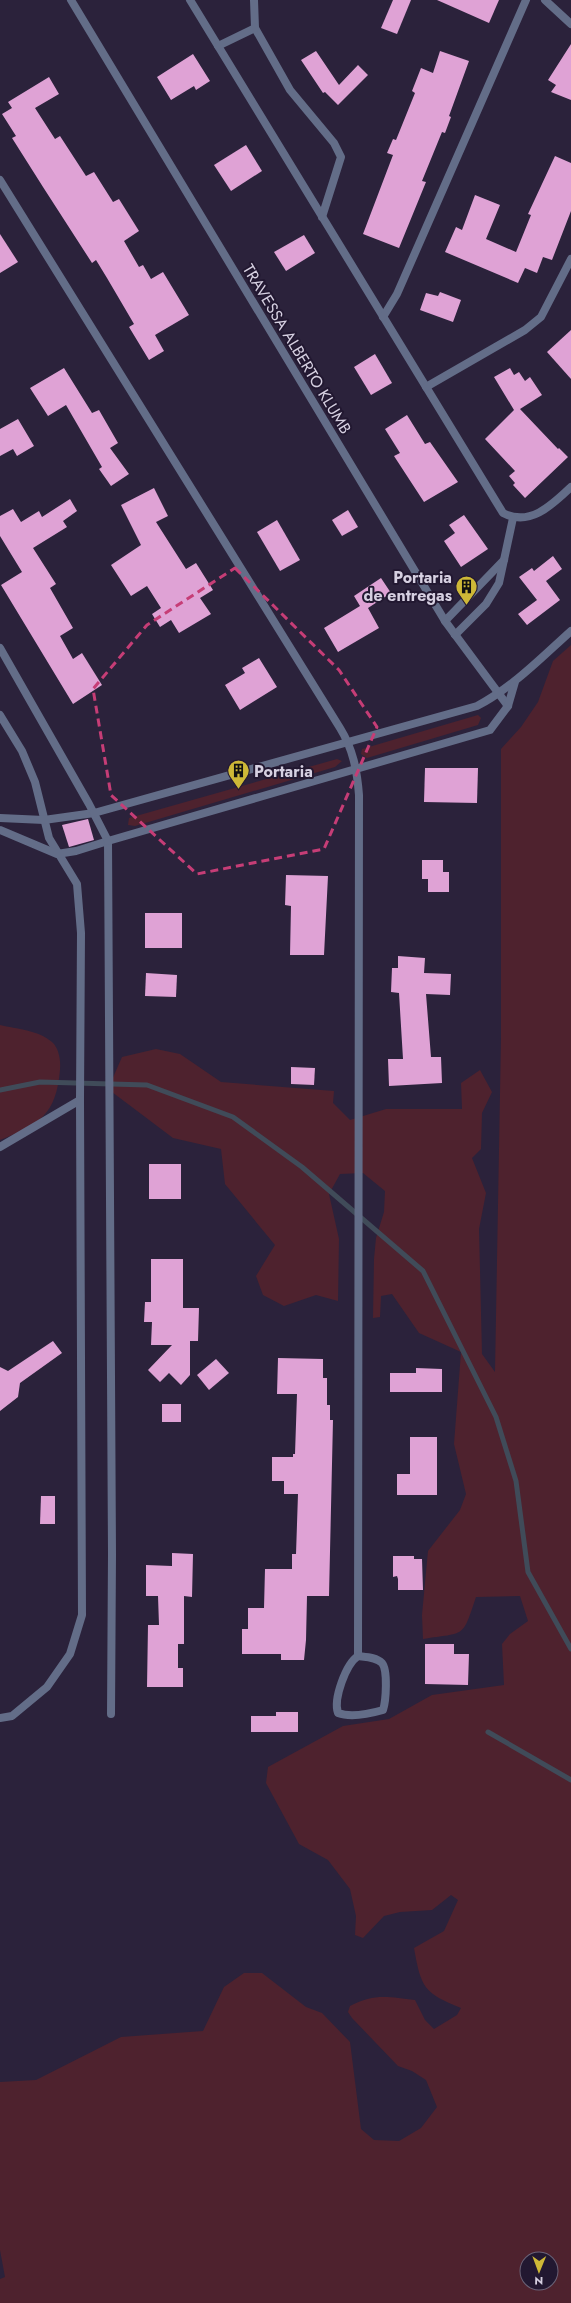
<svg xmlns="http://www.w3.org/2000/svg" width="571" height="2303" font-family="Jost,sans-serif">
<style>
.green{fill:#4e222e;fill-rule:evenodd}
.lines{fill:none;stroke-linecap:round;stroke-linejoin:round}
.stream{stroke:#404b59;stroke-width:5}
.building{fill:#dfa2d5}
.lane{stroke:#636d88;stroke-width:8}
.street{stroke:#636d88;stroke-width:8}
.marked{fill:none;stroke:#c63d76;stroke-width:3;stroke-dasharray:8 5;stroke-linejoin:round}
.labels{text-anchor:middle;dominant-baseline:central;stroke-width:4;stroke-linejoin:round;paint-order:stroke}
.street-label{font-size:16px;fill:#d6d0e1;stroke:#221831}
.poi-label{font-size:16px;font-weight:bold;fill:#d6d0e1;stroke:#221831;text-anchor:end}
</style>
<rect width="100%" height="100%" fill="#2b223b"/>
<g class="green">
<path d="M 571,645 L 571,2303 L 0,2303 L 0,2279 L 5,2277 L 0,2250 L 0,2082 L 36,2080 L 121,2037 L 203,2031 L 224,1987 L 244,1973 L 262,1973 L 306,2007 L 322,2013 L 350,2042 L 361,2129 L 374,2140 L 399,2141 L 421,2128 L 437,2107 L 426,2080 L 412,2071 L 398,2066 L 352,2018 L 348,2012 L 350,2006 C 374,1993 389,1997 415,2000 L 425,2020 L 434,2029 L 457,2015 L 461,2008 C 424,1993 421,1988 414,1948 L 444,1931 L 458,1900 L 451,1895 L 432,1910 L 400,1912 L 384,1916 L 363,1938 L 355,1935 L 356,1916 L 350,1889 L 328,1860 L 299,1844 L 266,1783 L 268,1767 L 343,1726 L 389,1719 L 432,1695 L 504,1685 L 502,1644 L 510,1634 L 528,1621 L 520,1596 L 476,1597 C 462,1639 466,1632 423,1639 L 422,1615 L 428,1551 L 460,1510 L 466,1494 L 454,1444 L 461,1352 L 419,1333 L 392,1294 L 381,1296 L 380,1317 L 373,1318 L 374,1259 L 376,1238 L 384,1212 L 385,1191 L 363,1173 L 340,1174 L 329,1194 L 339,1239 L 338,1301 L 316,1295 L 284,1306 L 263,1295 L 256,1276 L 275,1245 L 225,1184 L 221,1149 L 173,1138 L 108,1089 L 122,1057 L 156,1049 L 180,1054 L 221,1082 L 334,1091 L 333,1103 L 350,1120 L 386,1109 L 462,1109 L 461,1083 L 480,1070 L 492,1092 L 482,1113 L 481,1149 L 472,1158 L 486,1193 L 479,1229 L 482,1354 L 495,1372 L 501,1038 L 501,749 L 521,727 L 538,702 L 553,661 ZM 527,2259 L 551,2259 L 551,2283 L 527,2283 Z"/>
<polygon points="478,715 481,718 478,725 367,758 361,754 362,749"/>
<polygon points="337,759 342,761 335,767 135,826 128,825 129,818"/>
<path d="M 0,1025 C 17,1029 38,1030 52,1042 C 59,1048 61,1061 60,1070 C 56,1115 39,1125 0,1140 Z"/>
</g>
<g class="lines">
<g class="stream">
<polyline points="0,1090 40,1082 147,1085 233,1117 302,1167 423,1271 496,1417 516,1481 528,1572 571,1649"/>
<polyline points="488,1732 571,1780"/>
</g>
</g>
<g class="building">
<polygon points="393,0 411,0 397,34 381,28"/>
<polygon points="437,0 499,0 489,23"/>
<polygon points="571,44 571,100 551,92 556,85 548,80"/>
<polygon points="316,51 339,85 358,65 368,75 338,105 325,92 323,93 301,60"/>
<polygon points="440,51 469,61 449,116 451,117 445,133 442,132 422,181 426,182 399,248 363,234 393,155 387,153 393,139 396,140 415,93 412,91 421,68 433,73"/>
<polygon points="193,54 210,81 196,90 194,86 171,100 157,77"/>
<polygon points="49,77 59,94 35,108 55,139 60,136 86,176 94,172 113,202 119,199 139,231 124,241 139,267 143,265 151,279 163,272 189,315 155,335 164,351 149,360 129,327 134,324 107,278 96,260 92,263 43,187 12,138 16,136 2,114 12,108 8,102"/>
<polygon points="246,145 262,171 231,191 214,165"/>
<polygon points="555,156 571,163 571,211 552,260 543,257 537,273 525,268 518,283 445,252 456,227 462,230 475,195 500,205 486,239 516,252 531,215 528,214"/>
<polygon points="0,234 18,262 0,273"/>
<polygon points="304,235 315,253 286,271 274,252"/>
<polygon points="440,292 461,300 453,322 420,310 426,293 438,296"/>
<polygon points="571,330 571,379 547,352"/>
<polygon points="375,354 392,383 371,395 354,367"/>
<polygon points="64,368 92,413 99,410 118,443 110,448 129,474 111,486 99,469 102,467 66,405 48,416 30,388"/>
<polygon points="510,368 514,375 519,372 525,381 530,377 542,395 520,409 558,449 559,448 568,457 525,498 513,485 515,483 509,476 515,471 485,439 514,410 494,377"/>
<polygon points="407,415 425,444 430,442 458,482 424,502 394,456 400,453 385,429"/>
<polygon points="18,419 34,446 17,456 13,449 0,456 0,429"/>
<polygon points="154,488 168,516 156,522 186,569 196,563 213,590 200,598 211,614 179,633 171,620 160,627 152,614 161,608 147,586 131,596 111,565 141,545 121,505"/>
<polygon points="70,499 77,511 63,521 67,527 33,548 56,584 50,588 73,628 60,636 73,659 82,653 102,685 73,704 1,585 22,572 0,536 0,516 13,509 21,522 39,511 42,517"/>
<polygon points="348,510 358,527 342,536 332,520"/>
<polygon points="464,515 488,549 461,567 444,541 455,533 449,525"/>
<polygon points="277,520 300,560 280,571 257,532"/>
<polygon points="553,556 562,569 546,581 560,600 527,625 518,614 537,600 519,577 532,568 534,571"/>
<polygon points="381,578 391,593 368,608 379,628 338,652 324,628 360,606 354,596"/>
<polygon points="259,658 277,687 240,710 225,685 245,673 242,668"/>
<polygon points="425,768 478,768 477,803 424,802"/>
<polygon points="88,819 94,840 69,847 62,825"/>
<polygon points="422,860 443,860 443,872 449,872 449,892 428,892 428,879 422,879"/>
<polygon points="286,875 328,876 324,955 290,955 291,906 285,905"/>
<rect x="145" y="913" width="37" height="35"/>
<polygon points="398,956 425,958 424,973 451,974 450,995 426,994 431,1057 441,1057 442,1083 389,1086 388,1059 403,1059 399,993 391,992 392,968 398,968"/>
<polygon points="146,973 177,975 176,997 145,996"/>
<polygon points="291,1067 315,1068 314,1085 291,1084"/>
<rect x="149" y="1164" width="32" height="35"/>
<polygon points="151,1259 183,1259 183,1308 199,1308 198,1341 190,1341 190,1375 181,1385 169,1373 160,1382 148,1370 172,1345 151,1345 152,1322 144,1322 145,1302 151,1302"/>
<polygon points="53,1341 62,1353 20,1383 18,1397 0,1411 0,1367 8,1371"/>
<polygon points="278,1358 323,1359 323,1378 327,1378 327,1405 330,1405 330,1420 333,1420 329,1596 307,1596 306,1640 304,1660 281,1660 281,1654 242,1654 242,1629 248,1629 248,1608 264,1608 265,1569 292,1569 292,1554 296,1554 298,1494 284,1494 284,1481 272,1481 272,1457 293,1457 293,1454 295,1454 297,1394 277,1394"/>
<polygon points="216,1359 229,1373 209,1390 197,1375"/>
<polygon points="416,1368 442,1369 442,1392 390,1392 390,1373 416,1373"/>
<rect x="162" y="1404" width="19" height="18"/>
<polygon points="410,1437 437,1437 437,1495 397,1495 397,1474 410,1474"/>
<polygon points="41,1496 55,1496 55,1524 40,1524"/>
<polygon points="172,1553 193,1554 192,1597 184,1596 184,1644 178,1644 178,1668 183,1668 183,1687 147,1687 148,1625 159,1625 158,1596 146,1596 146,1565 172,1566"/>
<polygon points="393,1556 414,1556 414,1559 422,1559 423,1590 398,1590 398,1579 397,1576 393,1577"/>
<polygon points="425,1644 454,1644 454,1654 469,1654 468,1685 425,1684"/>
<polygon points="276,1712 298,1712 298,1732 251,1732 251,1716 276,1716"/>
</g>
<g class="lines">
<g class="lane">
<path d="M 190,0 L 503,513 C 530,527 552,505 571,487"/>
<polyline points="254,0 255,28 290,90 334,143 341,157 322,217"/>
<polyline points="545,0 571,24"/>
<polyline points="218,46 255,28"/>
<polyline points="383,317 397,294 526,0"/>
<polyline points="426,387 525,330 541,317 571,259"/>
<polyline points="445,621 504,560"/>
<polyline points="455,635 486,604 499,583 513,518"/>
<polyline points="0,715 22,751 35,782 49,838 77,884 81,933 80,1100 0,1147"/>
<polyline points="0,818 44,820 94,813"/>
<polyline points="0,830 57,854 76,851 108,841"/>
<polyline points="0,1718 12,1716 47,1687 70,1654 82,1615 80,1100"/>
</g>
<g class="street">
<polyline points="71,0 445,621 508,706"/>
<path d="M 0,180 L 340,728 C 353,749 357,770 359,795 L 358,1656"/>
<polyline points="0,648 89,804 108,841 112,1554 111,1714"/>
<path d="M 94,813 L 477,706 C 513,687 541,658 571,631"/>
<polyline points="108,841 490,730 508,706 515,682"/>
<path d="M 358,1656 C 366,1657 376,1657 382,1663 C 388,1670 386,1701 383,1710 C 369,1714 351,1718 338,1713 C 333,1699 346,1664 358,1656 Z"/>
</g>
</g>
<path class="marked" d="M 235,568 L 339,670 L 377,727 L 324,849 L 197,874 L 111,795 L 93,689 L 147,625 Z"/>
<defs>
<symbol id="building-pin" viewBox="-11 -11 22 30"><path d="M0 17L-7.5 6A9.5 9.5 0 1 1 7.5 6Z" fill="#ceb837" stroke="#221831"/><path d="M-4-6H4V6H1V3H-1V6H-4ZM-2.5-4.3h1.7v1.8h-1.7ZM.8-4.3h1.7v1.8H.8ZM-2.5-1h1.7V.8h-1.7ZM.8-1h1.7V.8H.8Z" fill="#111"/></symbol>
</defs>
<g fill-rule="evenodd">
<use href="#building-pin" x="454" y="574" width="25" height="34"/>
<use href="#building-pin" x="226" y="758" width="25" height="34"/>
</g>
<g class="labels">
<g class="street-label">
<text transform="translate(297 349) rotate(59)">TRAVESSA ALBERTO KLUMB</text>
</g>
<g class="poi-label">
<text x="452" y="577">Portaria<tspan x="452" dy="18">de entregas</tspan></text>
<text x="254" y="771" text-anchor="start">Portaria</text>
</g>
</g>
<g transform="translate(539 2271) rotate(181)"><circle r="19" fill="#221831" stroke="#6a6277"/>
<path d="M0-3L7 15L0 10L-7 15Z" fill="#ceb837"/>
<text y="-6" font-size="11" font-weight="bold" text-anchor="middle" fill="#d6d0e1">N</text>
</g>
</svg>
